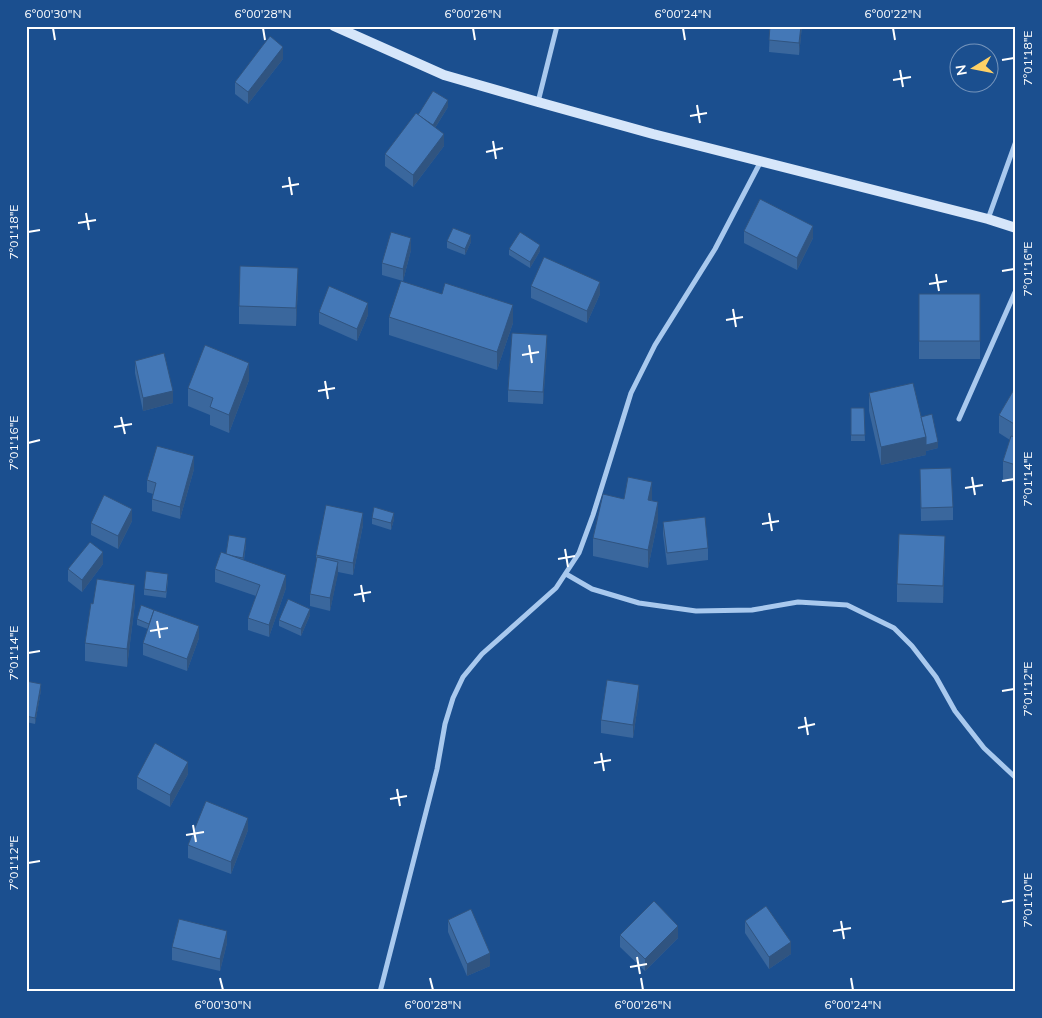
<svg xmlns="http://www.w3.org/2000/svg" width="1042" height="1018" font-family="Mulish,sans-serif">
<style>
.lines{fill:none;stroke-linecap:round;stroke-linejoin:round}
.street{stroke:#a9c9ee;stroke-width:5}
.secondary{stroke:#d6e6fa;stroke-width:10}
.wall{fill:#3a679d}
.shaded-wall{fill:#305480}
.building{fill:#4478b7;stroke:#305480}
.ticks{fill:none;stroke:#fff;stroke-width:2}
.neatline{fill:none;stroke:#fff;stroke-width:2}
.ticks-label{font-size:12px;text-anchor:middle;fill:#fff}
</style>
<rect width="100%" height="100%" fill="#1b4f8f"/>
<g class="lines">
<g class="street">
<polyline points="538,102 557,26"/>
<polyline points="988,219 1016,141"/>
<polyline points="959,419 1016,290"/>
<polyline points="566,574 592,589 639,603 696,611 752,610 798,602 847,605 894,628 912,646 936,677 955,711 984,748 1016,778"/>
<polyline points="380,992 437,769 445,724 453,698 463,677 482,654 556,588 579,553 593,515 631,393 655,345 715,249 761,161"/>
</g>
<polyline class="secondary" points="334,26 444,75 538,102 653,134 988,219 1016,228"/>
</g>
<g class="wall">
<polygon points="211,26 224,26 223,29"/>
<polygon points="770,26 802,26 799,55 769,52"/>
<polygon points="283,59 248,104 235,94 235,82"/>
<polygon points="448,107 435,128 444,146 413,187 385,166 385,154 418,115"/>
<polygon points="744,231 813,238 797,270 744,243"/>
<polygon points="447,241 471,242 465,255 447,248"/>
<polygon points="509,249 540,251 530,268 509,255"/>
<polygon points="411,250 403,281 382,275 382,263"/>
<polygon points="298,286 296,326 239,324 239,306"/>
<polygon points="531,286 600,294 587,323 531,298"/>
<rect x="919" y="294" width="61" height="65"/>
<polygon points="319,312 368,315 357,341 319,324"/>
<polygon points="389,317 513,323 497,370 389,335"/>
<polygon points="547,347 543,404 508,402 508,390"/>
<polygon points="135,361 173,403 143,411 135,373"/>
<polygon points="249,380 229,433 210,425 210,415 188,406 188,388"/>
<polygon points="1016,386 1016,483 1003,479 1003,461 1010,440 999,433 999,415"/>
<polygon points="869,393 921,417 938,448 926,451 926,455 881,465 869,411"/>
<polygon points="851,408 864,408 865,441 851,441"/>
<polygon points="194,469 180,519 152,511 152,499 153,494 147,492 147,480"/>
<polygon points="920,469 953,507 953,520 921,521"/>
<polygon points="624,499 652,500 658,520 648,568 593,556 593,538"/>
<polygon points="372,518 394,519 391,530 372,524"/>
<polygon points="132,521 118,549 91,535 91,523"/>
<polygon points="663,522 708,548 708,560 667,565 663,534"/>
<polygon points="363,525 353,575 338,572 330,611 310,606 310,594 316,566 316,555"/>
<polygon points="246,544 244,560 286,588 269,637 248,630 248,618 256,596 215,582 215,569"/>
<polygon points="945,554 943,603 897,602 897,584"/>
<polygon points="103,564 82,592 68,581 68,569"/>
<polygon points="168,580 166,598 144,595 144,589"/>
<polygon points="135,603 127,667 85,661 85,643"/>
<polygon points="310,615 301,636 279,626 279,620"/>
<polygon points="137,619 199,638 187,671 143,655 143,643 148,629 137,625"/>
<polygon points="26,681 41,690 35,724 26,722"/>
<polygon points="639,697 633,738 601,733 601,720"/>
<polygon points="188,774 170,807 137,789 137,777"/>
<polygon points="248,830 231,874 188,858 188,845"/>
<polygon points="448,920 490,966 467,976 448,932"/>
<polygon points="745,921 791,954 769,969 745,933"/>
<polygon points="620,935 678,938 645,971 620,947"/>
<polygon points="227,943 220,971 172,960 172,947"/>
</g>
<g class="shaded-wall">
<polygon points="801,26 802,26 799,55 799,43"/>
<polygon points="283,47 283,59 248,104 248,92"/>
<polygon points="448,100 448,107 433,131 433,125"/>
<polygon points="444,134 444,146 413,187 413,175"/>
<polygon points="813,226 813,238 797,270 797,258"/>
<polygon points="471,235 471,242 465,255 465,249"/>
<polygon points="411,238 411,250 403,281 403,269"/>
<polygon points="540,245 540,251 530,268 530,262"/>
<polygon points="298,268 298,286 296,326 296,308"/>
<polygon points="600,282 600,294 587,323 587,311"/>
<polygon points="368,303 368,315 357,341 357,329"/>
<polygon points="513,305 513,323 497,370 497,352"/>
<polygon points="547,335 547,347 543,404 543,392"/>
<polygon points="249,363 249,380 229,433 229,415"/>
<polygon points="173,391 173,403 143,411 143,398"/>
<polygon points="926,437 926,455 881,465 881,447"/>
<polygon points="938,442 938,448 926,451 926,445"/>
<polygon points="194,456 194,469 180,519 180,507"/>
<polygon points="652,482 652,500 648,500"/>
<polygon points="658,502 658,520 648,568 648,550"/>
<polygon points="132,509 132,521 118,549 118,536"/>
<polygon points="363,513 363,525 353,575 353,563"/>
<polygon points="394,513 394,519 391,530 391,523"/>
<polygon points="945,536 945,554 943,603 943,586"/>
<polygon points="246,538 246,544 243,564 243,558"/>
<polygon points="103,552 103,564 82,592 82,580"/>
<polygon points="338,562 338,574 330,611 330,598"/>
<polygon points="286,575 286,588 269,637 269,625"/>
<polygon points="135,585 135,603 127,667 127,649"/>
<polygon points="310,609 310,615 301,636 301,629"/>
<polygon points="199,626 199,638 187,671 187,659"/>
<polygon points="41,684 41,690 35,724 35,718"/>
<polygon points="639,685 639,697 633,738 633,725"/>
<polygon points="188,762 188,774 170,807 170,795"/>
<polygon points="248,818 248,830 231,874 231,862"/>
<polygon points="678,926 678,938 645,971 645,959"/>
<polygon points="227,931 227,943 220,971 220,959"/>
<polygon points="791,942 791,954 769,969 769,957"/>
<polygon points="490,953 490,966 467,976 467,964"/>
</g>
<g class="building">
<polygon points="770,26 801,26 799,43 769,40"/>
<polygon points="270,36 283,47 248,92 235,82"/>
<polygon points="433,91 448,100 433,125 418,115"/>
<polygon points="416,113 444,134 413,175 385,154"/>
<polygon points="760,199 813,226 797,258 744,231"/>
<polygon points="453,228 471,235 465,249 447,241"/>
<polygon points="391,232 411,238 403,269 382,263"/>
<polygon points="520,232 540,245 530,262 509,249"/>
<polygon points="544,257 600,282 587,311 531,286"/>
<polygon points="240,266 298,268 296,308 239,306"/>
<polygon points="401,281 442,294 445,283 513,305 497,352 389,317"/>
<polygon points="329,286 368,303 357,329 319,312"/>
<rect x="919" y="294" width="61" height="47"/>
<polygon points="512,333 547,335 543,392 508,390"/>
<polygon points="205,345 249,363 229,415 210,407 213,398 188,388"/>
<polygon points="164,353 173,391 143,398 135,361"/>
<polygon points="913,383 926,437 881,447 869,393"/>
<polygon points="1016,386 1016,425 999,415"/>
<polygon points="851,408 864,408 865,435 851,435"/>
<polygon points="932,414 938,442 926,445 926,437 921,417"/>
<polygon points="1011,436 1016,437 1016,465 1003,461"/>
<polygon points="157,446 194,456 180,507 152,499 156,483 147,480"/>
<polygon points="951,468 953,507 921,508 920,469"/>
<polygon points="628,477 652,482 648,500 658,502 648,550 593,538 603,494 624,499"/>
<polygon points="104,495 132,509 118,536 91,523"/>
<polygon points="326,505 363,513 353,563 316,555"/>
<polygon points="374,507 394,513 391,523 372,518"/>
<polygon points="705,517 708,548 667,553 663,522"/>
<polygon points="899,534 945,536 943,586 897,584"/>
<polygon points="229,535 246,538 243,558 233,556 226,554"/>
<polygon points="90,542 103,552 82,580 68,569"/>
<polygon points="221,552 286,575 269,625 248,618 260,585 215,569"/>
<polygon points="317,557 338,562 330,598 310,594"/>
<polygon points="146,571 168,574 166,592 144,589"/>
<polygon points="97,579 135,585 127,649 85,643 91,603 93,604"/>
<polygon points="288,599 310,609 301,629 279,620"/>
<polygon points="141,605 154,610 149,624 137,619"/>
<polygon points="154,610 199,626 187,659 143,643"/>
<polygon points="607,680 639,685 633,725 601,720"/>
<polygon points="26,681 41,684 35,718 26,716"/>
<polygon points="155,743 188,762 170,795 137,777"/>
<polygon points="206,801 248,818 231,862 188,845"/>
<polygon points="654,901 678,926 645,959 620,935"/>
<polygon points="766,906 791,942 769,957 745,921"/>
<polygon points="471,909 490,953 467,964 448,920"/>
<polygon points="179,919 227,931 220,959 172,947"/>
</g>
<path class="ticks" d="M 53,28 L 55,40M 263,28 L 265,40M 473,28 L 475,40M 683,28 L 685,40M 893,28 L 895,40M 1002,60 L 1014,58M 900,70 L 903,87M 893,80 L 911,77M 697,105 L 700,123M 690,116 L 707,113M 493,141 L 496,159M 486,152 L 503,148M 289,177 L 292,195M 282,187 L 299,184M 86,213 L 89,230M 78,223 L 96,220M 28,232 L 40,230M 1002,271 L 1014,269M 936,274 L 939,291M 929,284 L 947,281M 733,309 L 736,327M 726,320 L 743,317M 529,345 L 532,363M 522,355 L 539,352M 325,381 L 328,399M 318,391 L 335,388M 121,417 L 125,434M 114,427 L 132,424M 28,443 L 40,440M 972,477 L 975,495M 1002,481 L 1014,479M 965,488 L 983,485M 769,513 L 772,531M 762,524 L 779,521M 565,549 L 568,567M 558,559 L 575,556M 361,585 L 364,602M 354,595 L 371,592M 157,621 L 160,638M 150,631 L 168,628M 28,653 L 40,651M 1002,691 L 1014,689M 805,717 L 808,735M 798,728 L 815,724M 601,753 L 604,771M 594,763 L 611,760M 397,789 L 400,806M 390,799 L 407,796M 193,825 L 196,842M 186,835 L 204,832M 28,863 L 40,861M 1002,902 L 1014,900M 841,921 L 844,939M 833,931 L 851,928M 637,957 L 640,974M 630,967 L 647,964M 220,978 L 223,990M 430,978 L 433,990M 641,978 L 643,990M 851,978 L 853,990"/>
<rect width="1042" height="1018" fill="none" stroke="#1b4f8f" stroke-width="55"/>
<g transform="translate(974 68) rotate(260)"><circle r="24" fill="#1b4f8f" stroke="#7695bc"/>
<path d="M0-4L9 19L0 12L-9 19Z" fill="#ffd166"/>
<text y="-8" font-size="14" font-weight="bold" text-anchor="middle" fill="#ffffff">N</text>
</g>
<rect x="28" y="28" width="986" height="962" class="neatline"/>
<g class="ticks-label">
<text x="53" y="18">6°00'30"N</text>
<text x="263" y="18">6°00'28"N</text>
<text x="473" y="18">6°00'26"N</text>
<text x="683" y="18">6°00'24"N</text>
<text x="893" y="18">6°00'22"N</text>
<text transform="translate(1028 58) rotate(-90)" y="4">7°01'18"E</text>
<text transform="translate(14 232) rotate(-90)" y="4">7°01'18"E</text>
<text transform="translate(1028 269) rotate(-90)" y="4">7°01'16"E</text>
<text transform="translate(14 443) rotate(-90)" y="4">7°01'16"E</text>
<text transform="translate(1028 479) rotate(-90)" y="4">7°01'14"E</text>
<text transform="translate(14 653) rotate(-90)" y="4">7°01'14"E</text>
<text transform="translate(1028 689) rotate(-90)" y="4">7°01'12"E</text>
<text transform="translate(14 863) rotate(-90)" y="4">7°01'12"E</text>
<text transform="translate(1028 900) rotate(-90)" y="4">7°01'10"E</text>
<text x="223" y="1009">6°00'30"N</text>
<text x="433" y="1009">6°00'28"N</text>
<text x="643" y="1009">6°00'26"N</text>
<text x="853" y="1009">6°00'24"N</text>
</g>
</svg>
